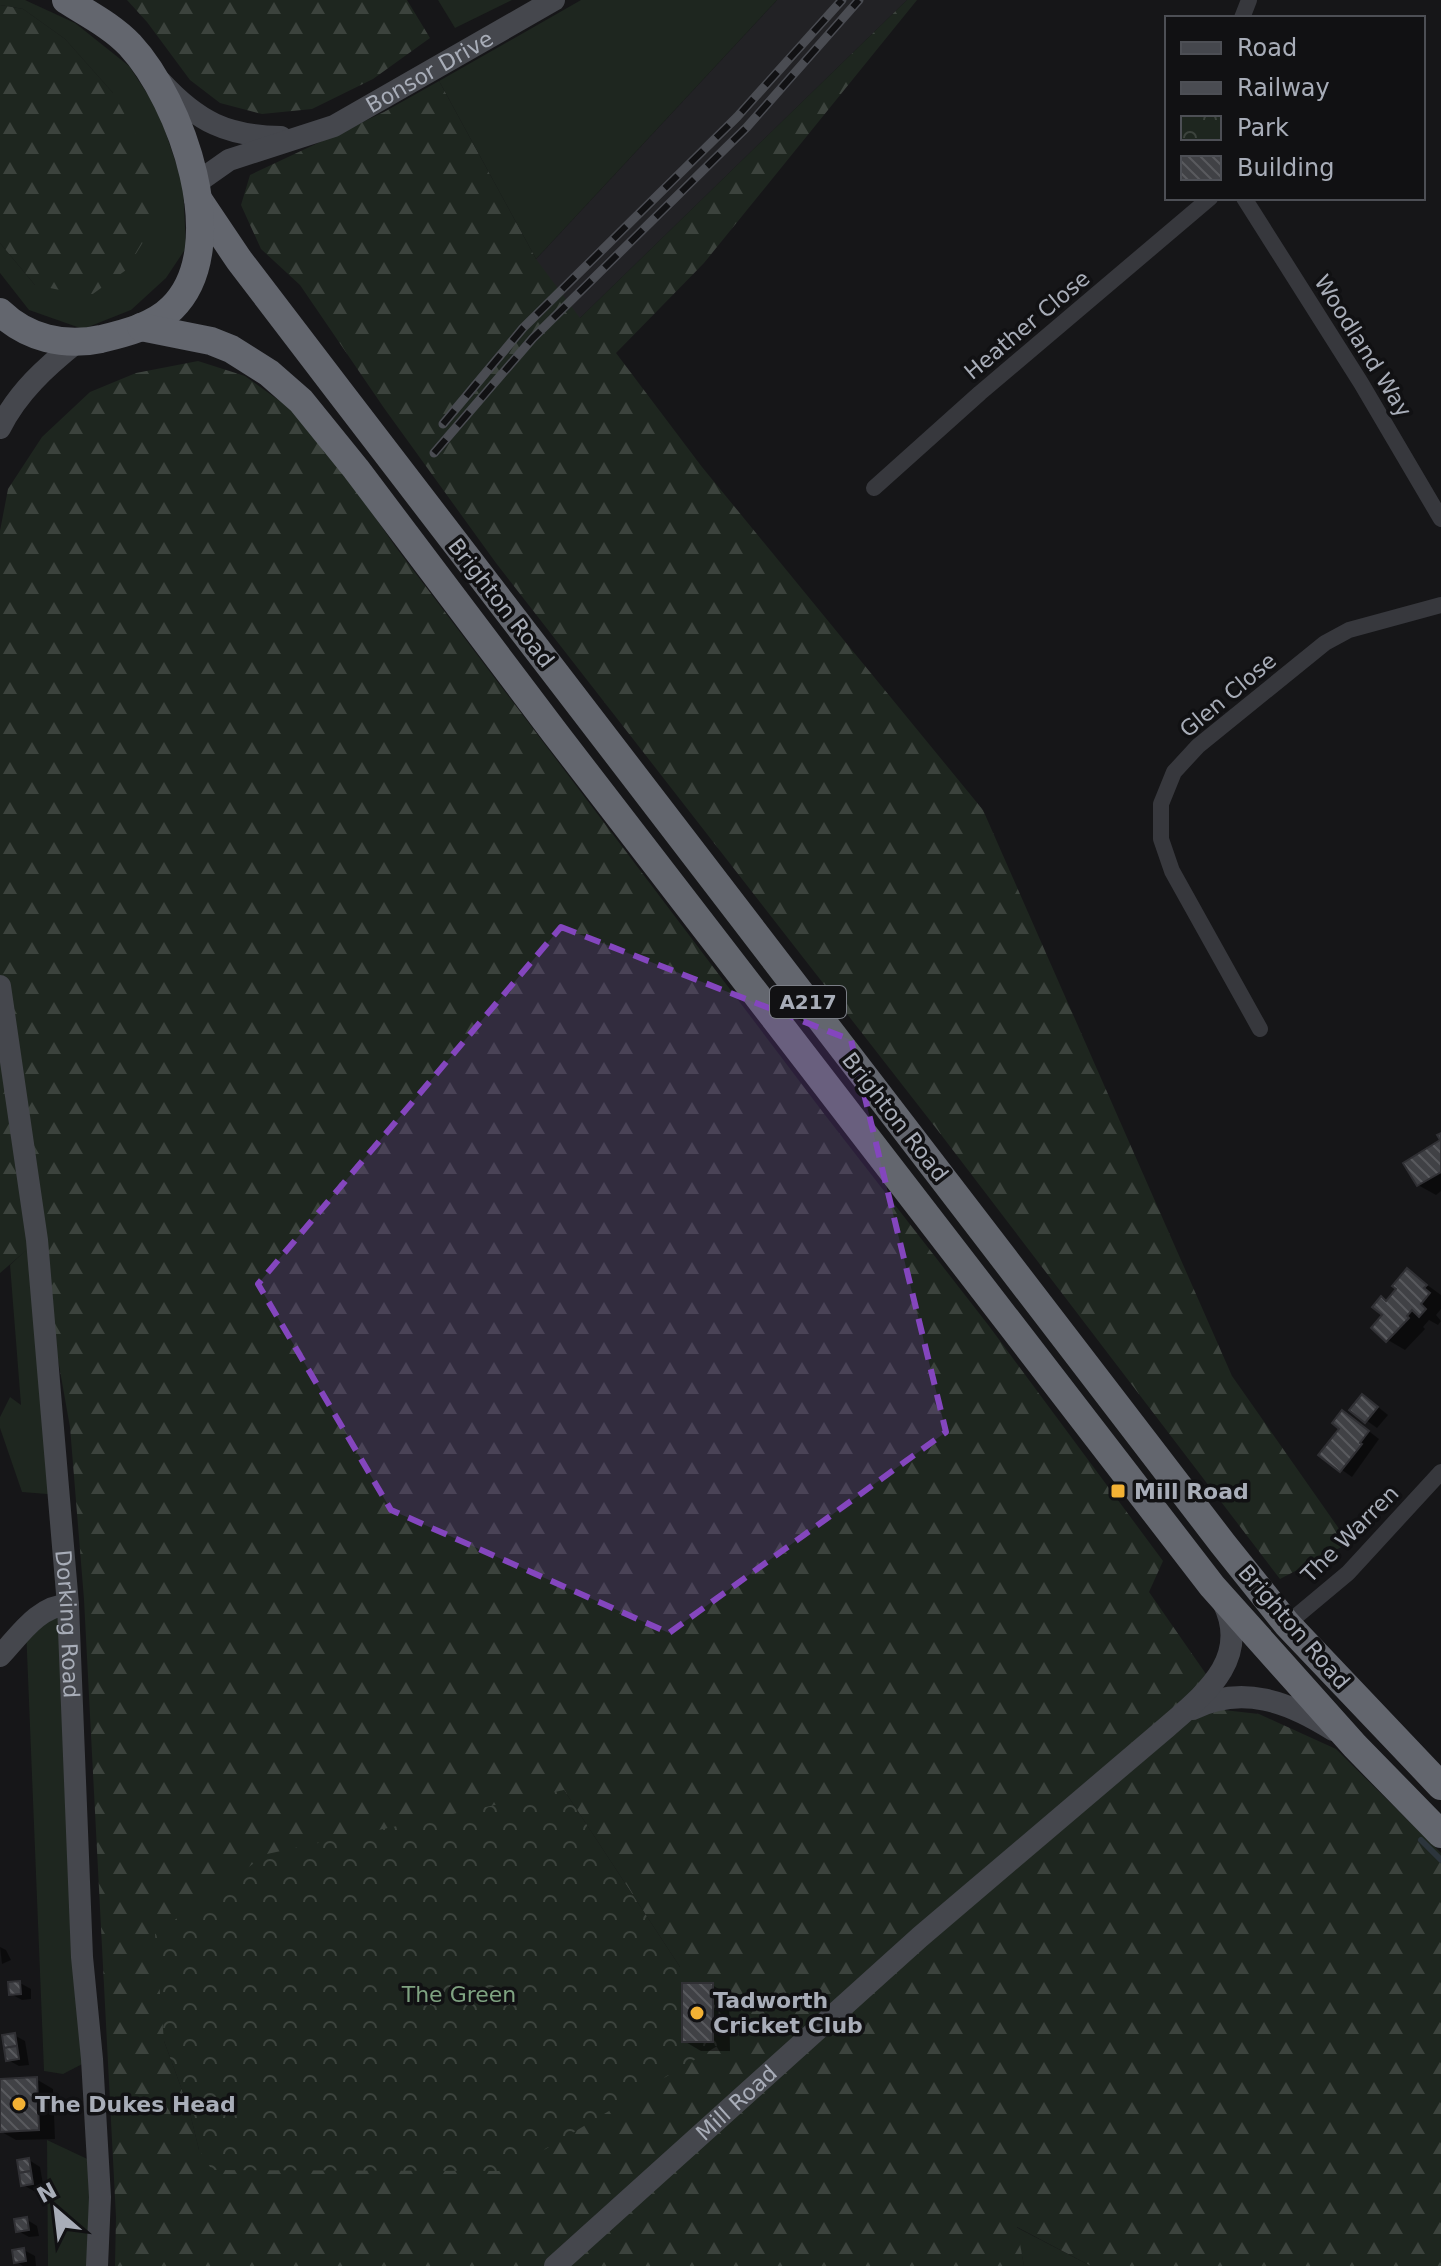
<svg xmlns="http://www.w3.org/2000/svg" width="1441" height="2266" font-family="'DejaVu Sans',sans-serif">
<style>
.built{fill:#222225}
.grass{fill:#1e261f}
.forest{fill:url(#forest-firs);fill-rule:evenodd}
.park{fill:url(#park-crowns)}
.shadow{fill:#0007}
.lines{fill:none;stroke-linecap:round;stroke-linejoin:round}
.stream{stroke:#2c353c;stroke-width:6}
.building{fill:url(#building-back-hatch);stroke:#303034;stroke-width:2}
.street{stroke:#37383d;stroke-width:16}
.secondary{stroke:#45474d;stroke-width:22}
.highway{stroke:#63666e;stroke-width:28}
.rail-casing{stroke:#4a4c52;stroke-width:9}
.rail{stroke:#111113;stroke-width:6;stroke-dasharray:18;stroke-linecap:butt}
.marked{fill:#8446be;fill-opacity:0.2;stroke:#8446be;stroke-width:6;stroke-dasharray:16 10;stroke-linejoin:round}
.poi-dot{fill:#f2b134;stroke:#111113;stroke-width:3}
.labels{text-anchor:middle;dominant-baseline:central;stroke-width:7;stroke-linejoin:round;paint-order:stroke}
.shield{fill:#111113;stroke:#7b7e86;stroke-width:2}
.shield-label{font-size:20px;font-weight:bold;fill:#a8adb8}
.street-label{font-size:22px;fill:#a8adb8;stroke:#111113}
.poi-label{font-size:22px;font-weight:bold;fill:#a8adb8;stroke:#111113;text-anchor:start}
.park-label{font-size:22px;fill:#7fa381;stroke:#111113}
</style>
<defs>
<pattern id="forest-firs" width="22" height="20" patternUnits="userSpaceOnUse" patternTransform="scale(2)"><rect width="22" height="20" fill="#1e261f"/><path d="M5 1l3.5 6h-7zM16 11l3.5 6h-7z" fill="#3c433d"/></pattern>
<pattern id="park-crowns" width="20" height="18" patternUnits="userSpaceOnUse" patternTransform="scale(2)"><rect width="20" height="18" fill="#1e261f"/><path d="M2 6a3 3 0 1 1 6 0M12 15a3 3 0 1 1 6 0" fill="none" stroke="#3c433d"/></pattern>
<pattern id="building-back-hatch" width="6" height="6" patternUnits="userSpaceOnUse" patternTransform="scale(2)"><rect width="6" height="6" fill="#404145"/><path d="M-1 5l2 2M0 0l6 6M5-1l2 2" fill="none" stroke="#595a5e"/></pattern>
</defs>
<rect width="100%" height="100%" fill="#161618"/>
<polygon class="built" points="777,0 907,0 580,318 407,415 536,259"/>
<g class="grass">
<polygon points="0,0 25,0 75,23 129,66 158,110 183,184 186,248 166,278 131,310 83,329 29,310 0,273 0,243 35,285 113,93 65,39 23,9 0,5"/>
<polygon points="438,0 512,0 455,28"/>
<polygon points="581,0 777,0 536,259 439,81"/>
<polygon points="37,1240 59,1495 22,1492 0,1428 0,1417 10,1397 21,1405 10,1265"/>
<polygon points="57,1608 92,2059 63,2074 44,2071 26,1628"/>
<polygon points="47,2140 98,2164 97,2266 48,2266"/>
<polygon points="1016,2227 1091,2266 1024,2266"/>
</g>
<g class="forest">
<polygon points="127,0 407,0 430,38 373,79 312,109 262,114 220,103 190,80 147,22"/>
<polygon points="907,0 917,0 704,263 616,353 702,467 983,810 1232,1376 1349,1543 1280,1579 939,1132 496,563 384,408 300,285 261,249 241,205 250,175 384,112 439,81 536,259 580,318"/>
<polygon points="0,5 23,9 65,39 113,93 157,174 148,234 126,270 90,296 35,285 0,243"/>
<path d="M 198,361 L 245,376 L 309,422 L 395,546 L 825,1115 L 989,1326 L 1163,1561 L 1149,1592 L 1206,1674 L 1197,1707 L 1259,1714 L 1336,1749 L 1441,1853 L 1441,2266 L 1091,2266 L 1017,2227 L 1024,2266 L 115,2266 L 116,2217 L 84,1599 L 70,1427 L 37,1241 L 0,1273 L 0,531 L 8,489 L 42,437 L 90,392 L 136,373 ZM 564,1790 L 680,1967 L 199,2150 L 189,2109 L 164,2041 Z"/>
</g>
<polygon class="park" points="564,1790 680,1967 718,1979 719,2045 509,2171 212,2170 199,2150 189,2109 164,2041 155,1934 267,1854"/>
<g class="shadow">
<polygon points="1441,1142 1441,1191 1436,1195 1418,1185"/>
<polygon points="1408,1271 1441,1295 1441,1309 1436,1315 1441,1321 1438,1325 1429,1320 1423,1327 1425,1329 1405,1350 1388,1340 1385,1315 1388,1302"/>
<polygon points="1373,1403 1388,1415 1377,1428 1352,1410"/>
<polygon points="1353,1419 1379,1439 1352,1477 1321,1455 1342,1429"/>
<polygon points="0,1947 6,1950 11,1960 2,1964"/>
<polygon points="20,1983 31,1989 31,1999 22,2000 11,1994"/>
<polygon points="712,1985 729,1995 730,2051 701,2051 684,2041"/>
<polygon points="14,2035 25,2041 29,2065 19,2066 8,2060"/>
<polygon points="36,2079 53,2089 55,2139 16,2140 0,2131 0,2081"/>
<polygon points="29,2160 40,2167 44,2190 34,2191 23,2185"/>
<polygon points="26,2219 37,2226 39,2236 29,2237 18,2231"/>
<polygon points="24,2250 35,2256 36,2266 23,2266 16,2262"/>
</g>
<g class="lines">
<polyline class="stream" points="1421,1840 1441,1860"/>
</g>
<g class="building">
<polygon points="1441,1133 1441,1172 1417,1186 1403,1163 1440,1140 1437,1135"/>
<polygon points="1407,1268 1427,1285 1424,1288 1430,1293 1421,1304 1426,1309 1419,1317 1412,1310 1407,1316 1409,1318 1386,1342 1371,1328 1382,1315 1372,1307 1381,1296 1386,1301 1396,1289 1392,1286"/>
<polygon points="1362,1394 1378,1407 1365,1423 1349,1410"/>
<polygon points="1342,1410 1369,1431 1360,1443 1362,1444 1340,1472 1318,1455 1339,1429 1332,1423"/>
<polygon points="20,1981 21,1994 9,1995 8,1982"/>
<rect x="682" y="1983" width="31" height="59"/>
<polygon points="15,2033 17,2046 4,2048 2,2035"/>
<polygon points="17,2046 19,2059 6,2061 4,2048"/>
<polygon points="37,2077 39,2130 0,2132 0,2079"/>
<polygon points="29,2158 31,2171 19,2173 17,2160"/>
<polygon points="31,2171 33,2184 21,2186 19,2173"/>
<polygon points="27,2217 29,2230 16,2232 14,2219"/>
<polygon points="24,2248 26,2261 14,2263 12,2250"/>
</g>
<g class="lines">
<g class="street">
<polyline points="1242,18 1249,0"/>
<polyline points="1244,198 1361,383 1441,519"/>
<polyline points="874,488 980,393 1210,198"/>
<polyline points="1260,1029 1172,871 1161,839 1161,804 1174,772 1198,746 1325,643 1349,630 1441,605"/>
<polyline points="1287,1624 1348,1573 1441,1472"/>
</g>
<g class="secondary">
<path d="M 161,82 C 198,122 227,136 281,137"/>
<path id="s1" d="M 196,188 L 202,179 L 229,160 L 334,126 L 554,0"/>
<path d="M 0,428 C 18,392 46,367 77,342"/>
<path id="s2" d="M 0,986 L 37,1240 L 68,1605 L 82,1957 L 92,2059 L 100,2197 L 97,2266"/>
<path d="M 0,1656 C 19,1636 39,1605 68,1605"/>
<path d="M 1193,1709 C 1242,1684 1289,1702 1333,1730"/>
<path id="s3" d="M 555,2266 L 920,1937 L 1167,1727 C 1206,1693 1251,1658 1223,1602"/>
</g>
<g class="highway">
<polyline points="198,199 239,260 339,391 1223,1544 1287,1624 1441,1786"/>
<path d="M 0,312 C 27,338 64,347 101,339 C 126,333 154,326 172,308 C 234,247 181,100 130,45 C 112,26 88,14 66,0"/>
<polyline points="141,327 211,341 231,349 269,373 301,401 356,469 555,733 1212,1586 1355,1746 1441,1834"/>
</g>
<defs>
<g id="rail">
<polyline points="443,424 523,328 737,117 842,0"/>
<polyline points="434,453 533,338 747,127 859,0"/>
</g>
</defs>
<use href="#rail" class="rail-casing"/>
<use href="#rail" class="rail"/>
</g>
<path class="marked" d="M 561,927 L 851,1040 L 946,1432 L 669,1633 L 391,1510 L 258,1284 Z"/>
<g class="poi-dot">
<rect x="1110" y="1483" width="16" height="16" rx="4"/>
<circle cx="697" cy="2013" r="8"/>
<circle cx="19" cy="2104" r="8"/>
</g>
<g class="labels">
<rect class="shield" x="770" y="986" width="76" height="32" rx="6"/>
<g class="shield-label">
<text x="808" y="1002">A217</text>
</g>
<g class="street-label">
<text stroke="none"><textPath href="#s1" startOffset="264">Bonsor Drive</textPath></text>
<text transform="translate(1027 325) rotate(-40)">Heather Close</text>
<text transform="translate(1363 346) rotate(58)">Woodland Way</text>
<text transform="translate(501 603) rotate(52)">Brighton Road</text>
<text transform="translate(1228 695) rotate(-40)">Glen Close</text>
<text transform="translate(895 1117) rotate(52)">Brighton Road</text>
<text transform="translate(1350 1534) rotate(-45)">The Warren</text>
<text stroke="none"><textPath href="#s2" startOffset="642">Dorking Road</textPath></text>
<text transform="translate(1294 1627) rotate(49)">Brighton Road</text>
<text stroke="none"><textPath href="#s3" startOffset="244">Mill Road</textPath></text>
</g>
<g class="poi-label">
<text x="1134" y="1491">Mill Road</text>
<text x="713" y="2000">Tadworth<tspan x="713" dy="25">Cricket Club</tspan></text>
<text x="35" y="2104">The Dukes Head</text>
</g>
<g class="park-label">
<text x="459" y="1994">The Green</text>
</g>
</g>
<rect x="1165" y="16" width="260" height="184" fill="#111113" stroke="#4d4f55" stroke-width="2"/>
<rect x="1181" y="42" width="40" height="12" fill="#45474d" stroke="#4d4f55" stroke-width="2"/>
<text x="1237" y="56" font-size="24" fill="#a8adb8">Road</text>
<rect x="1181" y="82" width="40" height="12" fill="#4a4c52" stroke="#4d4f55" stroke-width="2"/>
<text x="1237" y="96" font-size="24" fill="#a8adb8">Railway</text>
<rect x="1181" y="116" width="40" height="24" fill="url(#park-crowns)" stroke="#4d4f55" stroke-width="2"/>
<text x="1237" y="136" font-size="24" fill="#a8adb8">Park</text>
<rect x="1181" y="156" width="40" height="24" fill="url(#building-back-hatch)" stroke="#4d4f55" stroke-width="2"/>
<text x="1237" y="176" font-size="24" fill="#a8adb8">Building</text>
<g transform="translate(56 2210) rotate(332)" stroke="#111113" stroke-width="6" paint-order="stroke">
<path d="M0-6L14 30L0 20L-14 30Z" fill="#a8adb8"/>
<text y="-12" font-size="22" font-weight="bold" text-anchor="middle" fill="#a8adb8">N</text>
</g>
</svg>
